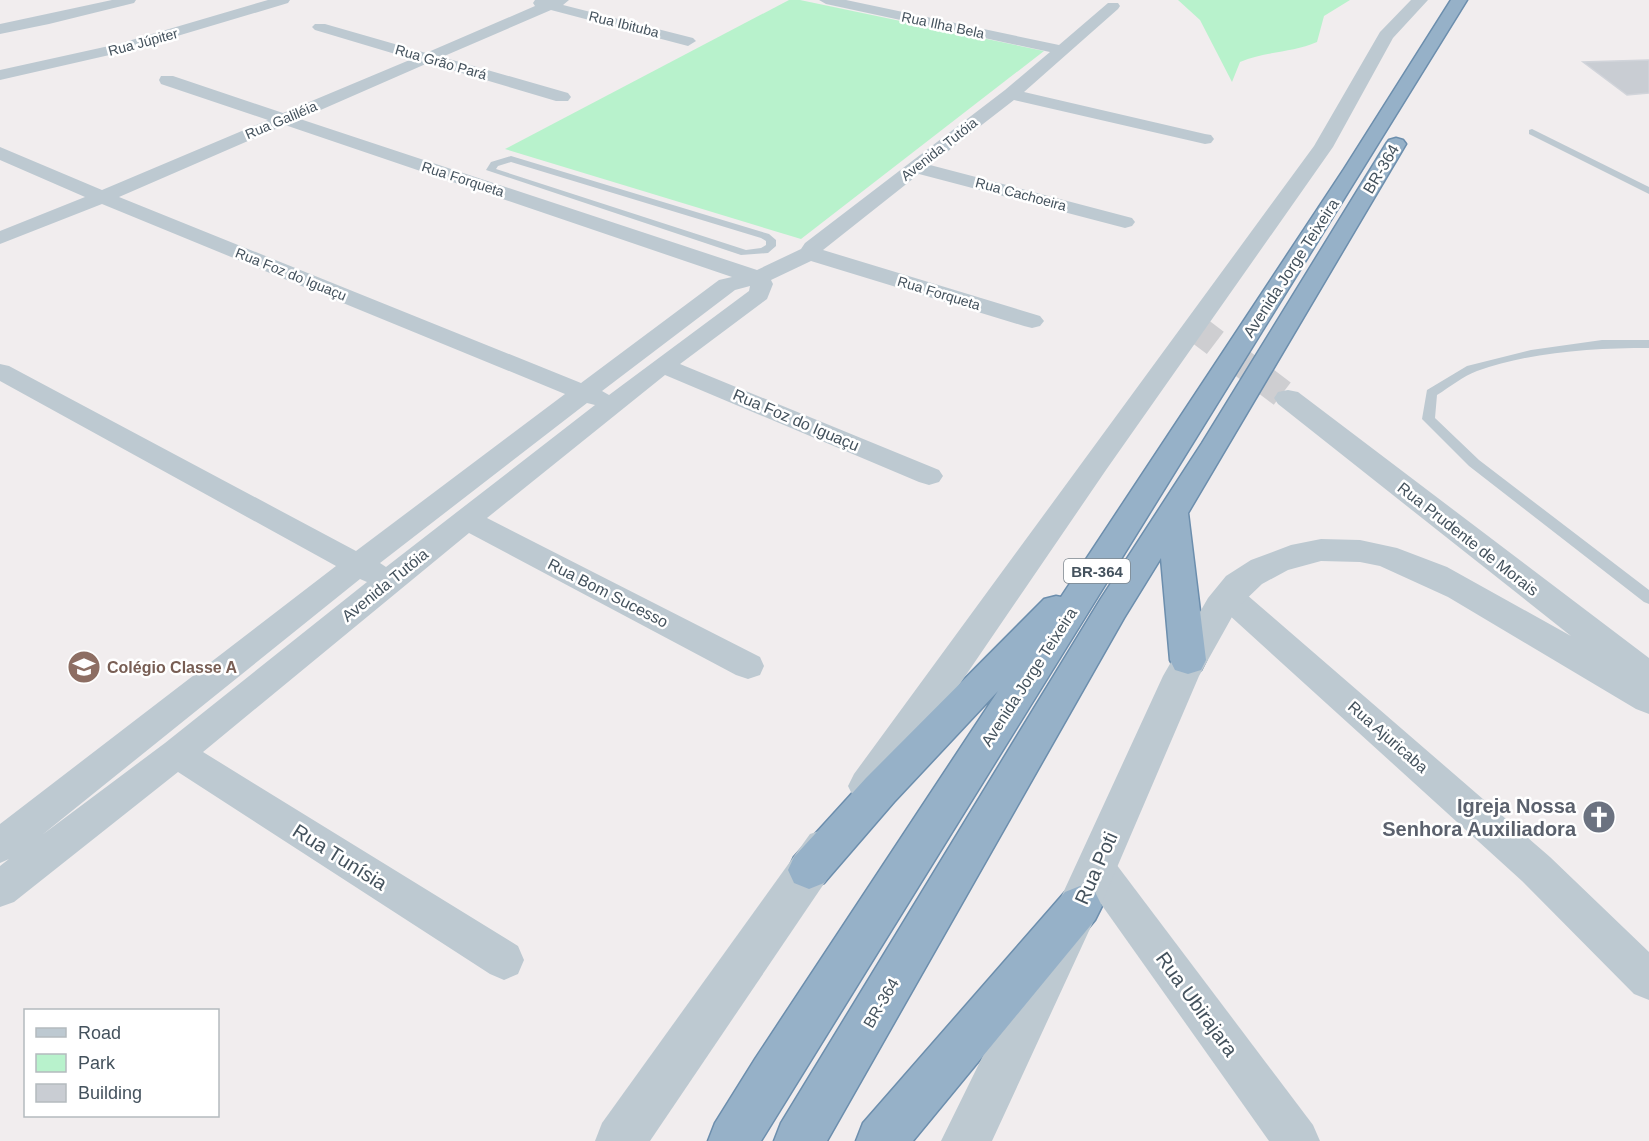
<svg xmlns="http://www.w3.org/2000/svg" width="1649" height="1141" font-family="Arial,sans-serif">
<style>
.green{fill:#b8f2cc}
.building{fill:#c9cdd3;stroke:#d1d4da;stroke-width:1.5}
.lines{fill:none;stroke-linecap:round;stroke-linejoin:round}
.tertiary-tunnel{stroke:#ceced1;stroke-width:28;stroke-dasharray:28 14;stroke-linecap:butt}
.trunk-casing{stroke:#6c8ead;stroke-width:3}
.service{fill:#bdc9d1;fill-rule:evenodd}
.minor{fill:#bdc9d1;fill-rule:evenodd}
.tertiary{fill:#bdc9d1;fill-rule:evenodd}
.trunk{fill:#96b1c8;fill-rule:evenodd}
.labels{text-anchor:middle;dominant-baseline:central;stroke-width:5;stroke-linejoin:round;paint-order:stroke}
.far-street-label{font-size:14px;fill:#44525d;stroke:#fff}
.shield{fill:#fff;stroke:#7c868e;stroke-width:1.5}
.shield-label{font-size:15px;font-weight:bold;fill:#44525d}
.street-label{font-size:16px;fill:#44525d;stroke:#fff}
.education-label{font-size:16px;font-weight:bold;fill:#785e54;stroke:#fff;text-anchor:start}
.near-worship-label{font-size:20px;font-weight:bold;fill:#5b616d;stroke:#fff;text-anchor:end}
.near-street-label{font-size:20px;fill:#44525d;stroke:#fff}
</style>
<rect width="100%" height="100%" fill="#f1edee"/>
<g class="green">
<polygon points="789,0 800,0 1044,51 801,239 505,149"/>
<path d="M 1178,0 L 1350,0 L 1324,16 L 1317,42 C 1292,53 1265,51 1240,62 L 1232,82 L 1200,20 Z"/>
</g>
<polygon class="building" points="1649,60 1649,93 1627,95 1583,62"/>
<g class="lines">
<polyline class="tertiary-tunnel" points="1193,326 1288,398"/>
<defs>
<g id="trunk">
<polygon points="1451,0 1467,0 761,1141 708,1141 715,1123 755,1059 998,691 894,802 824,883 809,889 794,883 788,870 794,857 866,778 1044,599 1056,596 1061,597 1344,169"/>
<polygon points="1396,138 1403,140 1406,144 1188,513 1206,660 1201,670 1188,674 1175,670 1170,660 1161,558 1124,618 827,1141 774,1141 781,1123 1100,600 1202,443 1386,144 1389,140"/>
<polygon points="1080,886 1095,892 1102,906 1095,920 913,1141 856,1141 863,1123 1065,892"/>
</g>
</defs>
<use href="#trunk" class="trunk-casing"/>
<g class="service">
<polygon points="1532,129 1649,187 1649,194 1529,134 1529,130"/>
<path d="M 511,156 L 769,234 L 776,240 L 776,246 L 768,253 L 741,255 L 486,170 L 491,162 ZM 511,162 L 761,238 L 766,241 L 766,245 L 761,248 L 746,250 L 496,169 L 498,166 Z"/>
<path d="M 1602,340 L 1649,340 L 1649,348 C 1592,348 1530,352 1477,371 C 1463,376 1450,387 1437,395 L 1435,418 L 1479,460 L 1649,590 L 1649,604 L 1644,602 L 1469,466 L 1422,419 L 1427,390 L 1467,366 L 1531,350 Z"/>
</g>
<g class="minor">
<polygon points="112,0 136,0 134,3 49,24 0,34 0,24"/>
<polygon points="268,0 290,0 288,3 127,51 0,80 0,70 118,44"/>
<path d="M 535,0 L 569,0 L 563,5 L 693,38 L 696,41 L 688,46 L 551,10 L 442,57 L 568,93 L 571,97 L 568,101 L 556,101 L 428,63 L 300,119 L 757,270 L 801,249 L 805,243 L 1005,90 L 1050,52 L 826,4 L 819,0 L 846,0 L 1059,45 L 1108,3 L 1118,3 L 1120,6 L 1118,9 L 1024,92 L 1205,134 L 1211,135 L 1214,139 L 1211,143 L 1205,144 L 1014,100 L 930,165 L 1132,218 L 1135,222 L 1132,226 L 1125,228 L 919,174 L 823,250 L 1040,316 L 1044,321 L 1040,326 L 1032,328 L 1024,326 L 811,261 L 771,280 L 773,284 L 767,299 L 680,364 L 939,470 L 943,476 L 939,482 L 929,485 L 919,482 L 665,375 L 487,518 L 760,657 L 764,666 L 760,675 L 748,679 L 736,675 L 469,533 L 203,752 L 518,946 L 524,960 L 518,974 L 504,980 L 490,974 L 178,772 L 14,902 L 0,907 L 0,866 L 9,859 L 0,863 L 0,824 L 336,566 L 0,381 L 0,364 L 9,366 L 356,551 L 565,394 L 102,204 L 0,244 L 0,231 L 85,197 L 0,160 L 0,147 L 102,190 L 268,120 L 161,84 L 159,80 L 161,76 L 173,76 L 283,113 L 412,59 L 315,30 L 312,27 L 315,24 L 325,24 L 426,53 L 535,6 L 533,3 ZM 285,125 L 732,277 L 719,280 L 581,383 L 119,197 ZM 750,286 L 749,291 L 609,395 L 602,391 L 735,290 ZM 587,403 L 595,405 L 386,567 L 380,563 ZM 360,579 L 367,582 L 165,743 L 42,835 Z"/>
<polygon points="1228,585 1239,588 1550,857 1649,952 1649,1000 1634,994 1522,881 1217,604 1213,596 1217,588"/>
<polygon points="1097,851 1110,856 1313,1125 1320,1141 1269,1141 1084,880 1078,868 1084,856"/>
</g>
<g class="tertiary">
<polygon points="1411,0 1428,0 1393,38 1333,147 1106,470 882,798 868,803 854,798 848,786 854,774 1314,146 1380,32"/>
<polygon points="1288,390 1298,392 1649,658 1649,714 1636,709 1448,597 1380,566 1360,562 1321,561 1288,570 1262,584 1237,608 1199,676 1100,907 992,1141 941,1141 1063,893 1163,676 1208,598 1226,576 1251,560 1291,545 1321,539 1360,540 1397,548 1447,567 1571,636 1278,404 1274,398 1278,392"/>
<polygon points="825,829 840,834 846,847 840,860 650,1141 595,1141 602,1123 810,834"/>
</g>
<use href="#trunk" class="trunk"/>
</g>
<defs>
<symbol id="school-disc" viewBox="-11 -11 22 22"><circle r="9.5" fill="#8d6e63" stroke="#fff"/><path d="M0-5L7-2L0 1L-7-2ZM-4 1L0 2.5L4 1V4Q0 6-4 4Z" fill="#fff"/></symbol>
<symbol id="church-disc" viewBox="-11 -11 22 22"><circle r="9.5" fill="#6b7280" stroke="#fff"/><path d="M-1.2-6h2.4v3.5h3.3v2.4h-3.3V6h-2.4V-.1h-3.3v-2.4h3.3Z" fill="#fff"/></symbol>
</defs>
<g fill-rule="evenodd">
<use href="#school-disc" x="65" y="648" width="38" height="38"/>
<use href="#church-disc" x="1580" y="798" width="38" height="38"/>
</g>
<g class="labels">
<g class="far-street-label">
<text transform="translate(624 24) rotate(14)">Rua Ibituba</text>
<text transform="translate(943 25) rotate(12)">Rua Ilha Bela</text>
<text transform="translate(143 42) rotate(-15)">Rua Júpiter</text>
<text transform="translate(441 62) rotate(16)">Rua Grão Pará</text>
<text transform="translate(281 120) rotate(-23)">Rua Galiléia</text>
<text transform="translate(939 149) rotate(-38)">Avenida Tutóia</text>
<text transform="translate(463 179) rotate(18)">Rua Forqueta</text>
<text transform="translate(1021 194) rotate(15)">Rua Cachoeira</text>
<text transform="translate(291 274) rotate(22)">Rua Foz do Iguaçu</text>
<text transform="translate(939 293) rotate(17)">Rua Forqueta</text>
</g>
<rect class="shield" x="1064" y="559" width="66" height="24" rx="4.5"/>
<g class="shield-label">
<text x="1097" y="571">BR-364</text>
</g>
<g class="street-label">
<text transform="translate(1381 169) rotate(-59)">BR-364</text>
<text transform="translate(1291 268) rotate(-57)">Avenida Jorge Teixeira</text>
<text transform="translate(796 420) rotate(23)">Rua Foz do Iguaçu</text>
<text transform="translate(1468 539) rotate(38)">Rua Prudente de Morais</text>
<text transform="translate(385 585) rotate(-39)">Avenida Tutóia</text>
<text transform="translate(608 593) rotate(27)">Rua Bom Sucesso</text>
<text transform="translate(1029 677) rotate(-57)">Avenida Jorge Teixeira</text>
<text transform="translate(1388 737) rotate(41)">Rua Ajuricaba</text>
<text transform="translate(881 1003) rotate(-60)">BR-364</text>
</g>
<g class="education-label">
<text x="107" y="667">Colégio Classe A</text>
</g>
<g class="near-worship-label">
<text x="1576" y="806">Igreja Nossa<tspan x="1576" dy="23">Senhora Auxiliadora</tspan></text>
</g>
<g class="near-street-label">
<text transform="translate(340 857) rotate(32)">Rua Tunísia</text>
<text transform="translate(1096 868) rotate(-66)">Rua Poti</text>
<text transform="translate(1197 1004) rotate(54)">Rua Ubirajara</text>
</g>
</g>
<rect x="24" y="1009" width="195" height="108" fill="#ffffff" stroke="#b4babe" stroke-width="1.5"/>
<rect x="36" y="1028" width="30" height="9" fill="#bdc9d1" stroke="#b4babe" stroke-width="1.5"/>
<text x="78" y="1039" font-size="18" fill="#44525d">Road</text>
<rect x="36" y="1054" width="30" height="18" fill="#b8f2cc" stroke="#b4babe" stroke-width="1.5"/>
<text x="78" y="1069" font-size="18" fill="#44525d">Park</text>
<rect x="36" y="1084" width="30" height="18" fill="#c9cdd3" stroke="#b4babe" stroke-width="1.5"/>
<text x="78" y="1099" font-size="18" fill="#44525d">Building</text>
</svg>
